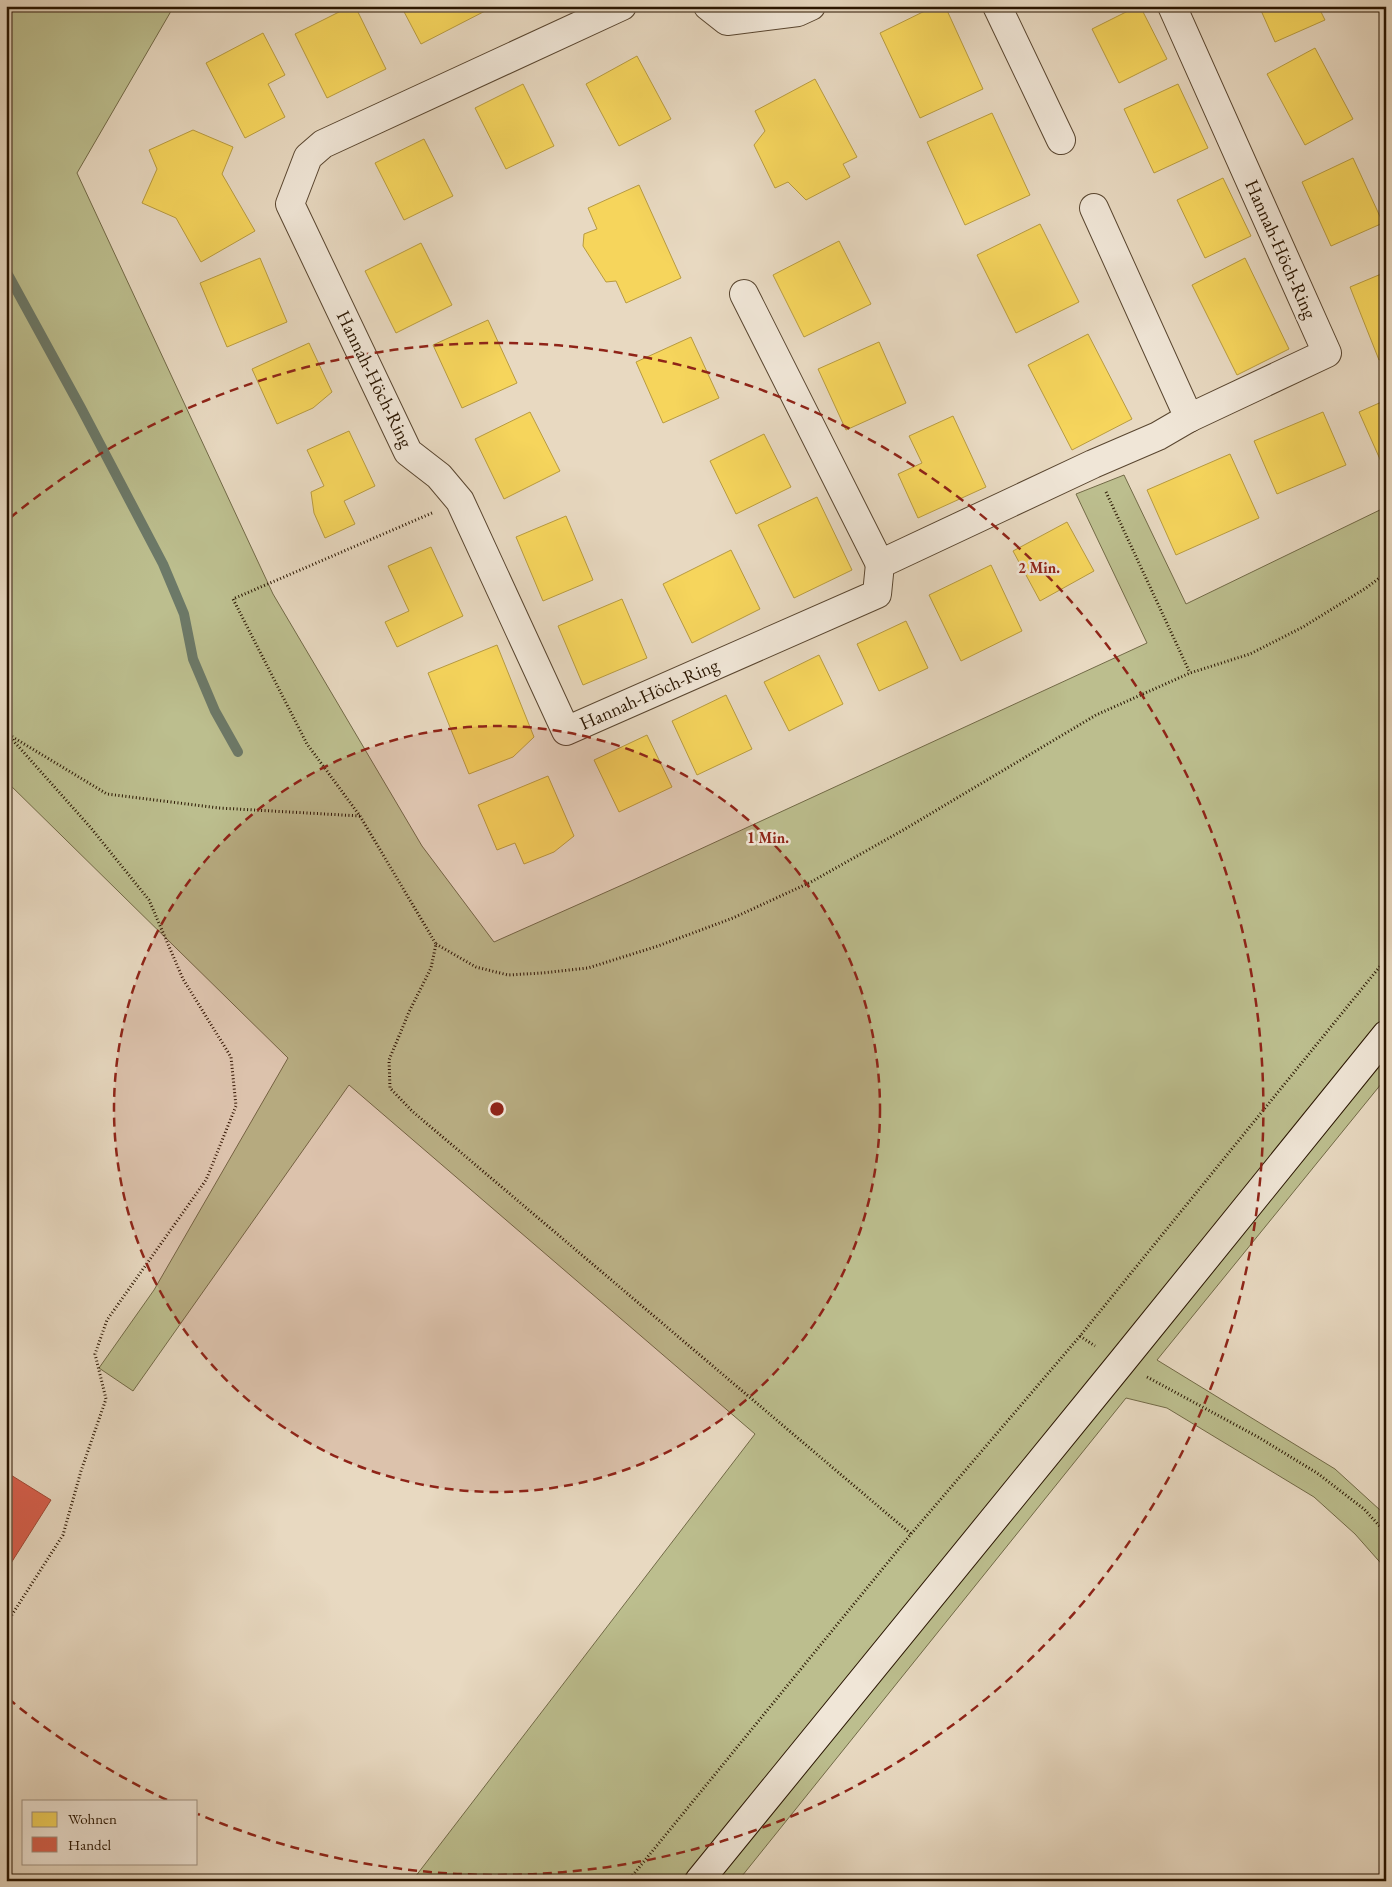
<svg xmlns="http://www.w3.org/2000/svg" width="1392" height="1887" font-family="'EB Garamond',serif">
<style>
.green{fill:#bcbe8e;stroke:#726a47}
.homes{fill:#f6d55c;stroke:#b89b40}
.shops{fill:#d6604d;stroke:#a24a36}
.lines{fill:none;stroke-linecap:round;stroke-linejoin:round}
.stream{stroke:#6c7968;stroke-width:10}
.street-casing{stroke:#594630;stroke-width:30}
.secondary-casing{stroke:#291500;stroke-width:30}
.path{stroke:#291500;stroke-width:3;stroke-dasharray:1 2.5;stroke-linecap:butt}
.street{stroke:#f0e6d7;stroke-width:28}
.secondary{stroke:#f0e6d7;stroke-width:28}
.ring{fill:none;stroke:#8f2418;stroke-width:2.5;stroke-dasharray:9 6}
.labels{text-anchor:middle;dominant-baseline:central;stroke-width:5;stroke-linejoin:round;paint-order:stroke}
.street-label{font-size:19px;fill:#291500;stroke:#f0e6d7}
.centre{fill:#8f2418;stroke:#f0e6d7;stroke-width:2.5}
.ring-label{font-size:15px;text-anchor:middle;font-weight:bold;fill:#8f2418;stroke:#f0e6d7;stroke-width:5;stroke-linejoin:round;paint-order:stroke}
</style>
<rect width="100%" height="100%" fill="#e8d9c1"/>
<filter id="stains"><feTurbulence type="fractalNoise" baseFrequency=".004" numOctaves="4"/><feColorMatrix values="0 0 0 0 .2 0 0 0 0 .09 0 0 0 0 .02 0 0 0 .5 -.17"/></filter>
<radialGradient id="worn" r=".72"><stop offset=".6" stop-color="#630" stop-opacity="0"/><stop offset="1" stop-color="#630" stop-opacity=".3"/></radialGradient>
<polygon class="green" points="6,6 174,6 77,173 273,594 422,846 494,942 631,881 1147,643 1076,494 1124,475 1186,604 1386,507 1386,1078 1157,1360 1335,1469 1380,1510 1386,1517 1386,1569 1355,1534 1314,1497 1167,1408 1126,1398 738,1881 412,1881 755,1434 349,1085 133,1391 99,1368 154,1290 288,1058 6,781"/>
<g class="homes">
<polygon points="351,6 355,6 386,69 327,98 295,34"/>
<polygon points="401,6 485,6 487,10 421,44"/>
<polygon points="935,6 945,6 983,89 920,118 880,33"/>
<polygon points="1138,6 1140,6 1167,59 1119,83 1092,29"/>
<polygon points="1259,6 1318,6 1325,20 1275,42"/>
<polygon points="263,33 285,75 268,84 285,117 245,138 206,63"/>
<polygon points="1315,48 1353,119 1305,145 1267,74"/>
<polygon points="637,56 671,119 619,146 586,84"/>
<polygon points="815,79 857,157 843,164 850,177 806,200 788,182 775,188 754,145 765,131 755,111"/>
<polygon points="523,84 554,146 506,169 475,108"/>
<polygon points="1178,84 1208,148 1154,173 1124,109"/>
<polygon points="992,113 1030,195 965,225 927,142"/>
<polygon points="193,130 233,147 222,174 255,231 201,262 176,218 142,203 157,169 149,150"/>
<polygon points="424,139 453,196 404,220 375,163"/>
<polygon points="1353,158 1383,223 1331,246 1302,182"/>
<polygon points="1223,178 1251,236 1205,258 1177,200"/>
<polygon points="639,185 681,278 626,303 616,281 606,282 583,246 584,234 597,229 588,208"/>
<polygon points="1040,224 1079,302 1016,333 977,255"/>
<polygon points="839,241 871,304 804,337 773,275"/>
<polygon points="421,243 452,305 396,333 365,271"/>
<polygon points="260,258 287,322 227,347 200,283"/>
<polygon points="1245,258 1289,349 1237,375 1192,285"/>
<polygon points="1386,272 1386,357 1379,360 1350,287"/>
<polygon points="488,320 517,383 462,408 433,345"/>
<polygon points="1088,334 1132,419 1072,450 1028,365"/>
<polygon points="691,337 719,398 663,423 636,362"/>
<polygon points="879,342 906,403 846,430 818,369"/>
<polygon points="309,343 332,392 313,408 277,424 252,369"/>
<polygon points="1386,400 1386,465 1383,466 1359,412"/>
<polygon points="530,412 560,471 504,499 475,439"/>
<polygon points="1323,412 1346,465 1277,494 1254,441"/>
<polygon points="953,416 986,487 918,518 898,474 922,463 909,436"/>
<polygon points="349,431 375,486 344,501 355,524 325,538 314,513 311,492 324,486 307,450"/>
<polygon points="764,434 791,487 736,514 710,461"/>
<polygon points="1230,454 1259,518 1176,555 1147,490"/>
<polygon points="817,497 852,570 794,598 758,525"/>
<polygon points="566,516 593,580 543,601 516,537"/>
<polygon points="1067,522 1094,571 1040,601 1013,551"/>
<polygon points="431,547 463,616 397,647 385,622 409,611 388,566"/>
<polygon points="731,550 760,609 692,643 663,584"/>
<polygon points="991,565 1022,631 961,661 929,595"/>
<polygon points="622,599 647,658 583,685 558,626"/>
<polygon points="906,621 928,668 879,691 857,644"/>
<polygon points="497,645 534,737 513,757 469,774 428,673"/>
<polygon points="819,655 843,704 789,731 764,682"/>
<polygon points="726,695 752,749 697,775 672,721"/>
<polygon points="647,735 672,787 619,812 594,760"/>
<polygon points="548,776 574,836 554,852 524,864 515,843 497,850 478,805"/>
</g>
<polygon class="shops" points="6,1472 51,1500 6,1571"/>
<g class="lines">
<polyline class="stream" points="6,271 81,408 163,564 184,614 193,659 215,711 238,752"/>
<defs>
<g id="street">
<polyline points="622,6 323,144 308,157 290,204 408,452 439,476 460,501 566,731 877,594 880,564 1093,464 1158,436 1189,418 1327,353 1172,6"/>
<polyline points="708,6 727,21 798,12 811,6"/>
<polyline points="997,6 1061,140"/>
<polyline points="1094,208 1189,418"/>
<polyline points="744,294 880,564"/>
</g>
<polyline id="secondary" points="699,1881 1120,1364 1386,1035"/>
</defs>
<use href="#street" class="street-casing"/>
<use href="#secondary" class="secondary-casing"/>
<g class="path">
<polyline points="1106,492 1190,673"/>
<polyline points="432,513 233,599 307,744 360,816 436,944 431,968 409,1012 389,1060 390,1088 412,1111 911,1534"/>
<polyline points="6,733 107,794 219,808 360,816"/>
<polyline points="436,944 476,967 508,975 542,973 588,968 658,946 733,918 811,882 905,829 1096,715 1190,673 1250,654 1303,627 1366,588 1386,573"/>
<polyline points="1080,1336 1095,1346"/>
<polyline points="1147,1377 1258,1437 1317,1473 1364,1509 1386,1533"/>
<polyline points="6,1624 63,1535 81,1471 106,1399 95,1354 107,1320 206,1180 236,1106 231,1057 183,979 149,900 91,828 10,737"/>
<polyline points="628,1881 911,1534 1080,1336 1386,959"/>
</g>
<use href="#street" class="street"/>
<use href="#secondary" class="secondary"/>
</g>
<circle cx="497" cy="1109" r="383" fill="#8f2418" fill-opacity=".12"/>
<g class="ring">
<circle cx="497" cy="1109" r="383"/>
<path d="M167 1800A766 766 0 0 1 10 1700M10 518A766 766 0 1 1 198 1814"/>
</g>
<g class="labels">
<g class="street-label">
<text transform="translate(1281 249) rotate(66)">Hannah-Höch-Ring</text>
<text transform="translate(375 379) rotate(64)">Hannah-Höch-Ring</text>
<text transform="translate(649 694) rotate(-24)">Hannah-Höch-Ring</text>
</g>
</g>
<circle cx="497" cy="1109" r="8" class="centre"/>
<g class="ring-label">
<text x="1039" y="573">2 Min.</text>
<text x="768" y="843">1 Min.</text>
</g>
<rect width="1392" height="1887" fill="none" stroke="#e8d9c1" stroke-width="25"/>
<rect x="8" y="8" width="1377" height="1872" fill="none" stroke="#291500" stroke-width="2.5"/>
<rect x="12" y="12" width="1367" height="1862" fill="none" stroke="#291500"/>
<rect x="22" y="1800" width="175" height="65" fill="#f0e6d7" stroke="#a09281"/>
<rect x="32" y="1812" width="25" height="15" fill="#f6d55c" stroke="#a09281"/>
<text x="68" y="1824" font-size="15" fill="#291500">Wohnen</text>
<rect x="32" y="1837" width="25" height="15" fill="#d6604d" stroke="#a09281"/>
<text x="68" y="1850" font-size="15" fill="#291500">Handel</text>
<rect width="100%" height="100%" filter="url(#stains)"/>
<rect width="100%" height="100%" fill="url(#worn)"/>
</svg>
